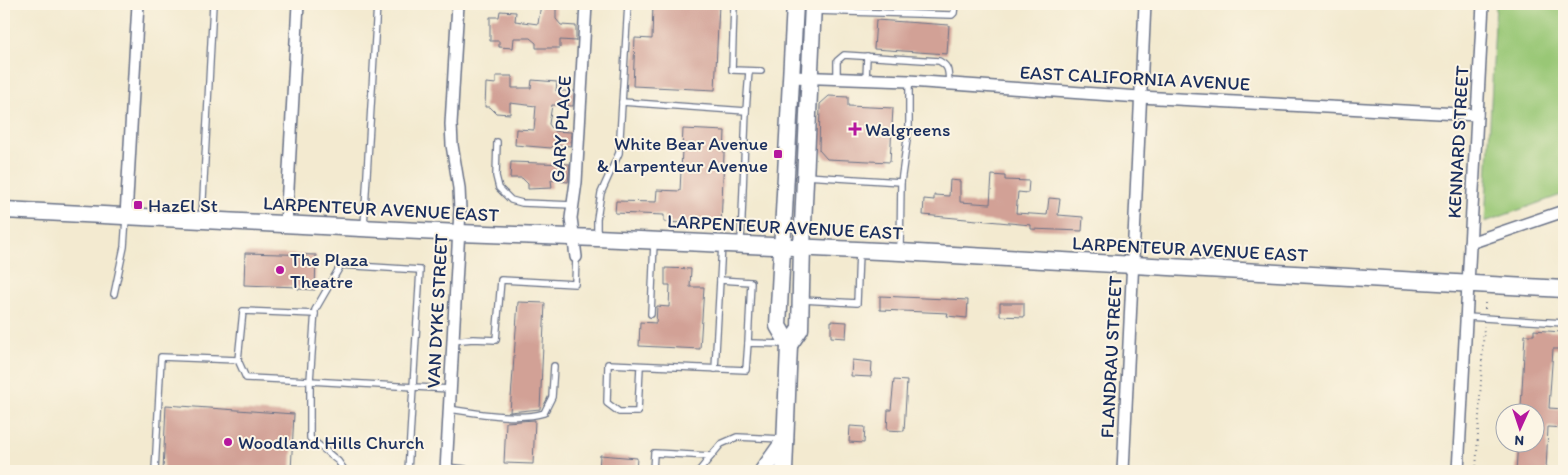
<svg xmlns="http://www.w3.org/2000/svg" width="1568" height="475" font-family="Itim,sans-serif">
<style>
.green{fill:#99c776;stroke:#5a7b6a}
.building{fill:#d2a196}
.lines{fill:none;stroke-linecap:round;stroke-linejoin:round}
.lane-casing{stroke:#677086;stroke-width:8}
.street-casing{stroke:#677086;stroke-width:14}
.secondary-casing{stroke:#677086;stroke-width:19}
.path{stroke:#677086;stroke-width:2;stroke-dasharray:1 4;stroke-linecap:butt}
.lane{stroke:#fff;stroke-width:5.5}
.street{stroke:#fff;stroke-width:11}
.secondary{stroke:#fff;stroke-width:16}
.poi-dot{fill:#b5179e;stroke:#fcf5e5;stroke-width:2}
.labels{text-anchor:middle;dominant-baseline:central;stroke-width:4;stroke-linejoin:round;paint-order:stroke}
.street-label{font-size:19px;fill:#1b2f5e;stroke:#fcf5e5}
.poi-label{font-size:19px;fill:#1b2f5e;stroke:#fcf5e5;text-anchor:start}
</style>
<rect width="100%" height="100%" fill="#fcf5e5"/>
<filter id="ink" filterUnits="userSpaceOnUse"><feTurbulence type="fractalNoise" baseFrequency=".02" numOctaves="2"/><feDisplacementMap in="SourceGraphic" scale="10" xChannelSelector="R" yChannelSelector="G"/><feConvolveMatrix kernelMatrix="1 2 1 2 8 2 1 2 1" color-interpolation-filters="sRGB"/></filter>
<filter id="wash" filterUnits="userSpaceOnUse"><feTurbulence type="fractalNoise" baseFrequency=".0096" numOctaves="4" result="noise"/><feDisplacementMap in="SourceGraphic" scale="20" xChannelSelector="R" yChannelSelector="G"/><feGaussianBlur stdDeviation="1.12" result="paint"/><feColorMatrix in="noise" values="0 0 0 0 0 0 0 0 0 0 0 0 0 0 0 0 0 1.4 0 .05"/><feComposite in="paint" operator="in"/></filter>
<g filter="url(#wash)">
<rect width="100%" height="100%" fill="#f3ead0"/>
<polygon class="green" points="1496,4 1564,4 1564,194 1485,222"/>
<g id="blocks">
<g class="building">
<polygon points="541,4 556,4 556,19 561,25 576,26 576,41 560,40 560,48 536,48 536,43 530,38 514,38 513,48 499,47 499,41 490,41 490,17 499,17 500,11 516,12 515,21 538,24"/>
<polygon points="653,4 719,4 715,90 633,86 635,38 652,39"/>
<polygon points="876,20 949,25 947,54 874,49"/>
<polygon points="496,76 512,76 512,88 531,88 532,80 557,82 556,91 574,91 573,106 552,105 549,124 554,131 571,132 571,146 554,145 551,148 515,145 516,129 534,130 536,106 510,103 510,114 496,113 490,107 485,107 486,83 496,84"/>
<polygon points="829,96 848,97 848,106 893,108 890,162 827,159 819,150 820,104"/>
<polygon points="683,129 725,131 721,225 664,222 664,215 615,213 616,201 656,202 657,190 680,191"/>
<polygon points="511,162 570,164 568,182 551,180 552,188 528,189 528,184 522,178 510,178"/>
<polygon points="992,175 1005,176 1005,180 1029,181 1028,193 1018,192 1016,213 1047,215 1049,198 1060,199 1058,215 1083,217 1082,231 1031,229 1031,225 923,215 924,199 934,200 934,195 949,196 950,180 960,181 960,202 990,204"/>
<polygon points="245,253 316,255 315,290 298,289 298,287 244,285"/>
<polygon points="665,268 691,269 690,287 704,287 700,349 639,346 640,322 656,323 657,306 669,307 670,285 665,285"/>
<polygon points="880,296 968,300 967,318 947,316 948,313 880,310"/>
<polygon points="518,302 545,303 540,409 510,412"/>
<polygon points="1000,303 1024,303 1024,317 1000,316"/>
<polygon points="831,321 847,322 846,338 831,337"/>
<polygon points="1534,330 1561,332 1560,349 1553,349 1549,408 1564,409 1564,428 1548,427 1546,471 1516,471 1518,442 1536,442 1536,412 1525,412 1525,408 1521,408 1525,335 1534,335"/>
<polygon points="852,360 872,362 871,377 851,376"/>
<polygon points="894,380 907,381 904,431 887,430 888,410 891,410"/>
<polygon points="166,405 294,414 291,471 163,471"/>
<polygon points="535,420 533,464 504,463 506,422"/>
<polygon points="850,426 865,427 864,443 849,442"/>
<polygon points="600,455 637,458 636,471 599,471"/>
</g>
</g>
</g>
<g filter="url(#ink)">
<use href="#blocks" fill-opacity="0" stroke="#677086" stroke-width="1"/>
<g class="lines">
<defs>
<g id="lane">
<polyline points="734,4 732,70 761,71"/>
<polyline points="814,11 952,15 954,13 955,4"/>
<path d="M 837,79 L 837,61 L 844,55 L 939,61 C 950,67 948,72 949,84"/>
<polyline points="866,79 867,56"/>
<polyline points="622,102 746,111"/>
<polyline points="497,142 496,176 499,188 511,200 522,203 573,205"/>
<polyline points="806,176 901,182"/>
<polyline points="202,218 213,4"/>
<polyline points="364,226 377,4"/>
<polyline points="597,235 597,219 601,193 619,153 628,4"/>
<polyline points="741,242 746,111 749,71"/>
<polyline points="722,244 720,280 751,282 748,343"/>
<polyline points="900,251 901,182 909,126 909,81"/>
<polyline points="114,294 124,247 126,218"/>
<polyline points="802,300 857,303 859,252"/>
<polyline points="651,314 654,242"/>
<polyline points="1467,317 1564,323"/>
<polyline points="453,341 473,339 496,340 501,280 575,284 576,257"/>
<polyline points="238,360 243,311 315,314"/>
<polyline points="640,366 638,412 619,412 607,403 608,364 746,370 748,343 785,344"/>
<polyline points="715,369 720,280"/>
<path d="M 449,409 C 476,413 519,421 544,413 L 552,397 L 554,366"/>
<polyline points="446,467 465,469 467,471"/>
<polyline points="155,471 161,357 238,360 246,378 310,381 310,438 338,461 345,471"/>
<polyline points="408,471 420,270 341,265 315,310 310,381 450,389"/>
<polyline points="653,471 654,453 711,456"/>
<polyline points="699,471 721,444 737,437 782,439"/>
</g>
<g id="street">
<polyline points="791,77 909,81 1140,97 1477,115"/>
<polyline points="126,216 138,4"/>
<polyline points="286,225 298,4"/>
<polyline points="1470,243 1564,211"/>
<polyline points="576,257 571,218 576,182 586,4"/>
<polyline points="446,471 460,210 459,188 452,145 451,124 458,4"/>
<polyline points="1123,471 1145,4"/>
<polyline points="1458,471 1483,4"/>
</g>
<g id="secondary">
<polyline points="4,210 459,233 597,238 900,252 1564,289"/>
<polyline points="789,345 800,329 802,247 813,4"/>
<polyline points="763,471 785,440"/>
<polyline points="784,471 789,345 778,326 795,4"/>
</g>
</defs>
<use href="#lane" class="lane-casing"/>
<use href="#street" class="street-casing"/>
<use href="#secondary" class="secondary-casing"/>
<g class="path">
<polyline points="1485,309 1485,299"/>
<polyline points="1476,471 1484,326"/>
</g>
<use href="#lane" class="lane"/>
<use href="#street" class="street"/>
<use href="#secondary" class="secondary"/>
</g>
</g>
<g class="poi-dot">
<path d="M852.5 121.5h5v5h5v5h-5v5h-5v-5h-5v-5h5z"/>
<rect x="773" y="149" width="10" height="10" rx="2.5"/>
<rect x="133" y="200" width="10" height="10" rx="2.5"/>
<circle cx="280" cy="270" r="5"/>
<circle cx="228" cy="442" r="5"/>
</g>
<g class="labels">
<g class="street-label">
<text transform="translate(1135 78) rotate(3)">EAST CALIFORNIA AVENUE</text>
<text transform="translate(561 129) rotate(-86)">GARY PLACE</text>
<text transform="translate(1458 142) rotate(-87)">KENNARD STREET</text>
<text transform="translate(381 209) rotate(3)">LARPENTEUR AVENUE EAST</text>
<text transform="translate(785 227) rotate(3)">LARPENTEUR AVENUE EAST</text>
<text transform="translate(1190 249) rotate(3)">LARPENTEUR AVENUE EAST</text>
<text transform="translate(437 311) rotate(-87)">VAN DYKE STREET</text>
<text transform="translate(1111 357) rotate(-87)">FLANDRAU STREET</text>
</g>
<g class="poi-label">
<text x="865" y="129">Walgreens</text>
<text x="768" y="143" text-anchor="end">White Bear Avenue<tspan x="768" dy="22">&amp; Larpenteur Avenue</tspan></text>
<text x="148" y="205">HazEl St</text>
<text x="290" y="259">The Plaza<tspan x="290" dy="22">Theatre</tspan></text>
<text x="238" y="442">Woodland Hills Church</text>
</g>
</g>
<rect width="1568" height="475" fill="none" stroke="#fcf5e5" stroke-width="20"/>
<g transform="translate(1520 428) rotate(183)"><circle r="24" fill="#fcf5e5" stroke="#a2a6af"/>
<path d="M0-4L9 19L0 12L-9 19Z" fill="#b5179e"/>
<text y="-8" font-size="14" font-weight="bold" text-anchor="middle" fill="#1b2f5e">N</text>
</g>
</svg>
